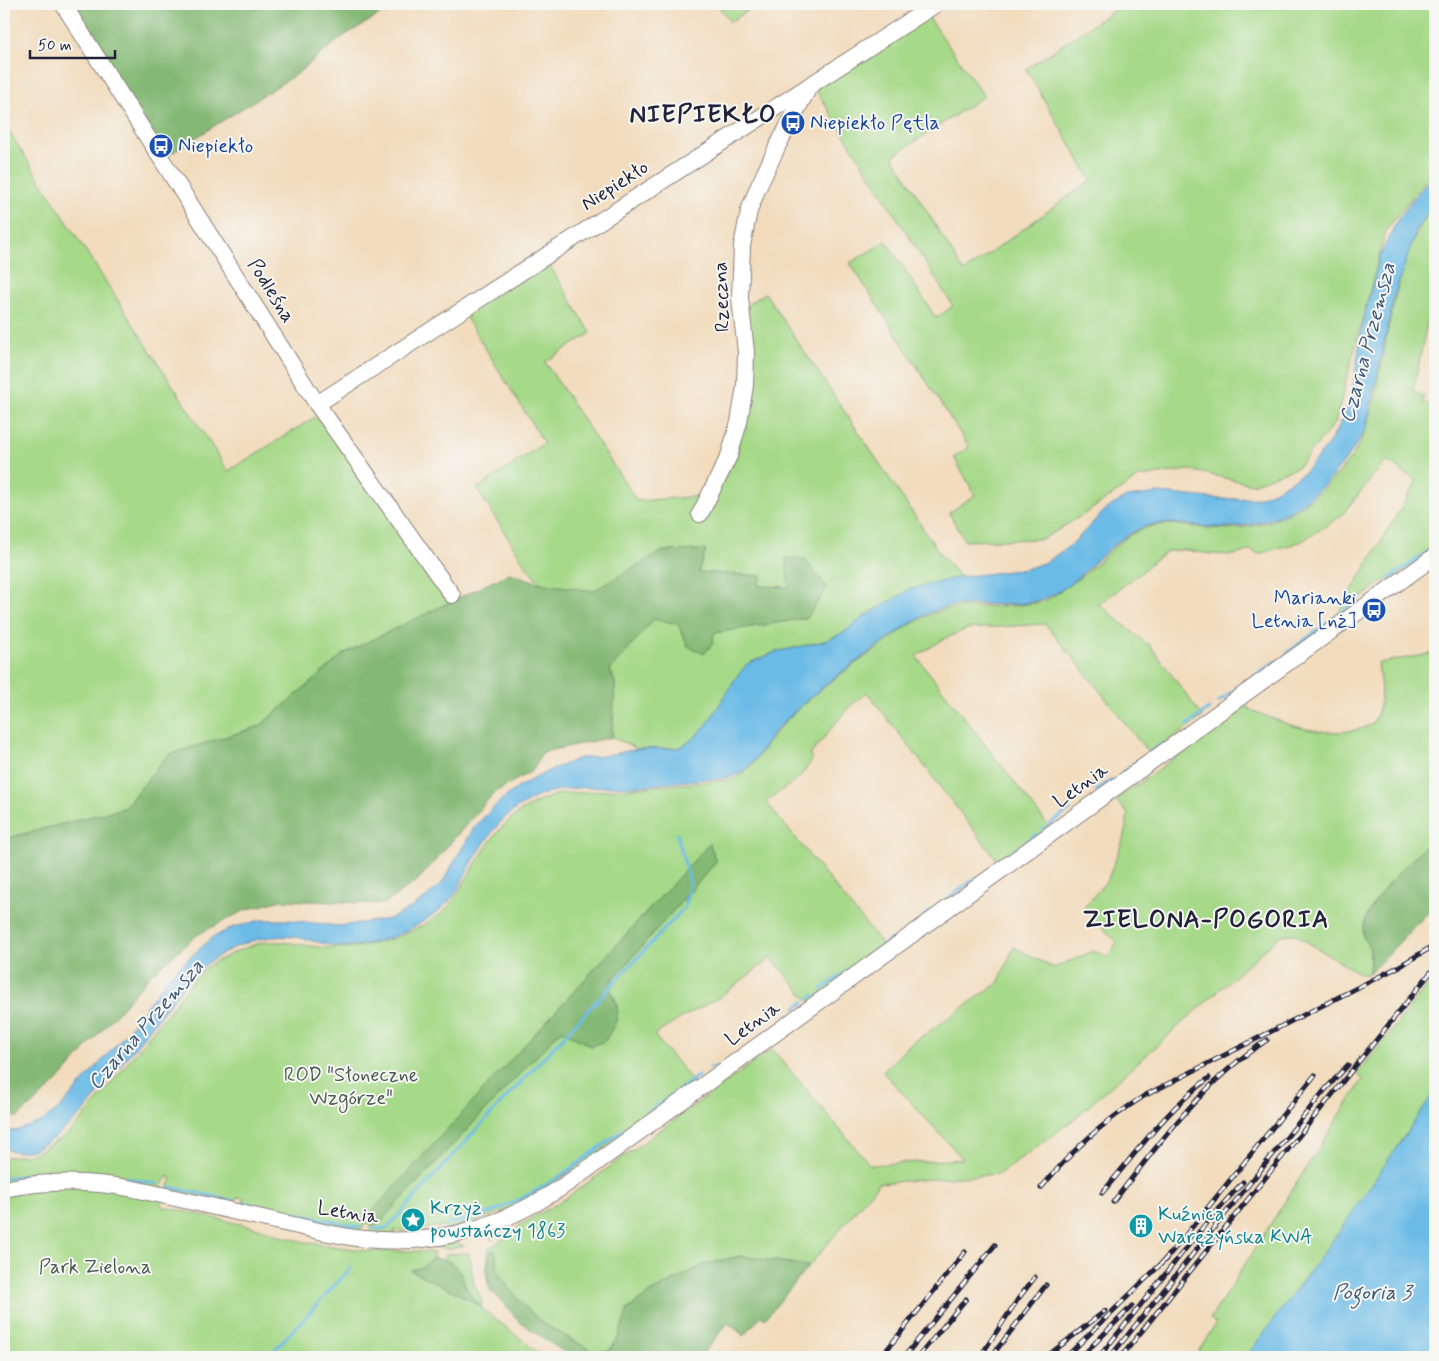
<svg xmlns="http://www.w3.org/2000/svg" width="1439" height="1361" font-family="Mynerve,sans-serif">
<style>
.green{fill:#a6d988;stroke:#647e62}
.forest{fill:#84b974;stroke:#536e58}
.water{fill:#6cbbe7;stroke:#476e91}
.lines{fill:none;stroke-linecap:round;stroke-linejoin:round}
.stream{stroke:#6cbbe7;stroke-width:3}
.minor-casing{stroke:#8a7f7c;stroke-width:18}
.minor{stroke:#fff;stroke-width:16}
.rail-casing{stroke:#22223b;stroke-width:5}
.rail{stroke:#f6f6f2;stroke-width:3;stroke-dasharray:9;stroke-linecap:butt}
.labels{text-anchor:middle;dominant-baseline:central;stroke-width:4;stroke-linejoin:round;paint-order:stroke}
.transit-label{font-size:20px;fill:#164399;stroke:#f6f6f2;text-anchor:start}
.street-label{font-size:20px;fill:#22223b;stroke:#f6f6f2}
.park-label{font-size:20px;fill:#4a5952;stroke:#f6f6f2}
.culture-label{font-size:20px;fill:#0d838f;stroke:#f6f6f2;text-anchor:start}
.water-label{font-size:21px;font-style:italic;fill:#3c5877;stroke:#f6f6f2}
.district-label{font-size:25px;font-weight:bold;letter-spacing:1px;fill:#22223b;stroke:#f6f6f2}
</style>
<rect width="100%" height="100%" fill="#f6f6f2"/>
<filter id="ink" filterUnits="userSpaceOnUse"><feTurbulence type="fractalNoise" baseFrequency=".02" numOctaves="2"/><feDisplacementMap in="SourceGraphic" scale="10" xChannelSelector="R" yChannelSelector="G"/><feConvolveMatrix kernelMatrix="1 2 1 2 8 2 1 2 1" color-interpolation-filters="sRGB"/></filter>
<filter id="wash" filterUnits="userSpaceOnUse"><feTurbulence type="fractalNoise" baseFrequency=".0096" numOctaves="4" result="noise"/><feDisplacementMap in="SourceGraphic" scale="20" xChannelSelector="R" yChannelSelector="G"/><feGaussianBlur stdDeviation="1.12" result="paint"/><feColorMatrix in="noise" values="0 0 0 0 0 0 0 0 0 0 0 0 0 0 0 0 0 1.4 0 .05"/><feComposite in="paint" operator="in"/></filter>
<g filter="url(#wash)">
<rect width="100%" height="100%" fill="#f2dcbd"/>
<g class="green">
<polygon points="717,4 757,4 730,22"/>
<polygon points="1113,4 1435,4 1435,169 1386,230 1335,423 1298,467 1252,484 1189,470 1139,477 1089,511 1043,539 965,541 949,513 975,495 954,457 969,447 850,263 886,241 936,318 953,306 814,87 928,16 984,96 893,156 964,272 1091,180 1026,69 1116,9"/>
<polygon points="4,124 228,471 315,417 336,437 450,603 345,653 260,726 168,755 124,808 4,839"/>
<path d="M 1435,203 L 1435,304 L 1431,304 L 1413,391 L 1424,397 L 1422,401 L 1435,409 L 1435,549 L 1388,583 L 1385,580 L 1358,600 L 1360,603 L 1342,617 L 1339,612 L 1417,481 L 1386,461 L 1340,517 L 1300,542 L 1258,554 L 1251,550 L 1235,555 L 1210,554 L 1185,550 L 1168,551 L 1153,561 L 1143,571 L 1099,604 L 1147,644 L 1148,643 L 1203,717 L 1150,755 L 1081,667 L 1045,624 L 967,629 L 944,639 L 916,656 L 1050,828 L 1000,864 L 867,692 L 847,709 L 810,755 L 813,759 L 800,777 L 766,802 L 885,948 L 810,1002 L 771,958 L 720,997 L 685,1016 L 654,1035 L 696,1085 L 521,1206 L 447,1230 L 446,1226 L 415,1230 L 413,1218 L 411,1219 L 412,1231 L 394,1231 L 394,1235 L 371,1233 L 370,1230 L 372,1225 L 376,1226 L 561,1030 L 591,1046 L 618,1005 L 608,985 L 716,862 L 363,1222 L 366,1223 L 359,1232 L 243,1205 L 244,1198 L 237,1197 L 235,1203 L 233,1205 L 167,1189 L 172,1179 L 168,1176 L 161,1186 L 165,1188 L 162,1206 L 262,1229 L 280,1236 L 310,1243 L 370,1251 L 418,1251 L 434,1253 L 433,1258 L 422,1267 L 411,1270 L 469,1299 L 480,1307 C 476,1300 470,1294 466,1287 C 459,1274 461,1267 445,1260 L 446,1254 L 469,1253 L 474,1284 L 482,1301 L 481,1308 L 544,1357 L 4,1357 L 4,1157 L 33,1154 L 65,1136 L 84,1117 C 113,1082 141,1045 170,1010 C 180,997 191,981 204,969 C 214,961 252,943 266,942 C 290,940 313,949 337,948 C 372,948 405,936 434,919 C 447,911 458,894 465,881 C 492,837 506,810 559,794 L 732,780 C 756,766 760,752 776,732 C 805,698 844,671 881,646 C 893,638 905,627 918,620 C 927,616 937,611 946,609 C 973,604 1000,609 1027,604 C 1033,603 1041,603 1046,600 C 1052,598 1058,592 1063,589 C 1071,583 1080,578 1088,571 C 1107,555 1122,535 1148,527 C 1168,521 1188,527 1208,528 C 1267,534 1311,507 1347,463 C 1368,437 1373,405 1379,374 C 1392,315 1399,252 1435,203 Z"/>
<polygon points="548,263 591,333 545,362 637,501 715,495 738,452 748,304 765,293 941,555 960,577 911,589 865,616 843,633 825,641 776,652 747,664 709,722 693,739 679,748 638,749 612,737 615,683 610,670 654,618 678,624 688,646 714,633 807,618 790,587 758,586 761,576 698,572 706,551 663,551 593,592 540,583 524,563 477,489 544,443 464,314"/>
<path d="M 1435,653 L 1435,837 L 1412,859 L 1363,936 L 1370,949 L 1369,974 L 1360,974 L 1294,934 L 1281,935 L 1072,1121 L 999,1174 L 879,1183 L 809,1266 L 740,1256 L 703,1265 L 650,1293 L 628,1309 L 619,1336 L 610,1350 L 594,1352 L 542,1323 L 519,1300 L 499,1274 L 495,1250 L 488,1280 L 494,1293 L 491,1293 C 484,1278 487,1264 489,1248 L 506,1237 L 520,1225 L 568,1197 L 772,1049 L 870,1165 L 963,1159 L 883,1072 L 908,1046 L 998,983 L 1014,947 L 1054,968 L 1093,951 L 1109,957 L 1117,942 L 1083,909 L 1108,879 L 1125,835 L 1128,814 L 1116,800 L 1247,705 L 1249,709 C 1285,724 1316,737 1356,730 C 1362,728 1368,728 1373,722 C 1385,705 1380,682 1378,663 Z"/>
<polygon points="1435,976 1435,1357 1195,1357 1216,1323 1210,1319 1363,1079 1357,1074"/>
<polygon points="516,1221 498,1236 490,1240 496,1230"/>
<polygon points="455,1241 464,1246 449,1249 418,1245"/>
</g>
<g class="forest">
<polygon points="70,4 398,4 342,37 298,73 167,156"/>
<polygon points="706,550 698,572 762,576 758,586 789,587 786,558 804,559 827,587 807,618 714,633 713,643 704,654 688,646 678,624 654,619 610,670 615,683 612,737 543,752 533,770 494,793 418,880 384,904 282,900 245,910 197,935 151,974 56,1083 18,1117 4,1115 4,839 124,808 168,755 260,726 345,653 510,573 540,583 593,591 663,551"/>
<path d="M 1435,837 L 1435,905 L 1369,974 C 1369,966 1372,955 1369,947 C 1367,942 1363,939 1363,933 C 1362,904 1414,857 1435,837 Z"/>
<path d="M 710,843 L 716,862 L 608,985 C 621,1014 622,1013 605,1041 L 591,1046 L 561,1030 L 376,1226 L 362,1222 Z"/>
<polygon points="495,1250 499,1274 519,1300 542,1323 594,1352 610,1350 619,1336 628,1309 650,1293 703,1265 740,1256 809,1266 765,1319 761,1316 744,1336 728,1323 700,1357 571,1357 520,1322 494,1293 488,1280 487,1268 491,1251"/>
<polygon points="433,1258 445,1260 452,1263 461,1273 466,1288 481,1308 469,1299 410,1270 422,1267"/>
</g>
<g class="water">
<path d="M 1435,173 L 1435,201 L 1416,231 L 1394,297 L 1366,428 C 1333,488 1285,531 1212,527 C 1189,526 1167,519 1144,527 C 1104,542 1083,585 1043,599 C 1011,610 978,600 946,607 C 922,613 900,631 880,645 C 844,670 808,696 778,728 C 762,745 755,770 730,777 C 720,780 707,779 696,780 C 675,782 654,785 634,786 C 609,787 574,786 550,792 C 539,795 523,804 513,811 C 493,826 480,850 467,871 C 463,879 459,888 454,895 C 441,912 422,923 404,932 C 384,941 358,948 336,946 C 322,944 309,939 295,937 C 255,933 218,951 189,979 L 83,1113 L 54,1138 L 33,1150 L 18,1152 L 4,1149 L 4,1130 L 15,1131 L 43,1121 L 59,1109 L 123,1037 L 170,975 L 212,938 L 231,928 L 261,920 L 289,920 L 339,926 L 390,919 L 414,906 L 426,898 L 442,883 L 475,826 L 500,801 L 520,786 L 548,771 L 580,758 L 602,756 L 638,749 L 679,748 L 693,739 L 709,722 L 735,679 L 747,664 L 776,652 L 825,641 L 843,633 L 865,616 L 911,589 L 960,577 L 1026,569 L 1046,562 L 1071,545 L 1106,509 L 1127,497 L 1160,493 L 1221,499 L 1258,498 L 1276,490 L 1305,472 L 1328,445 L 1343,419 L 1352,394 L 1362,326 L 1379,258 L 1397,221 L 1416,195 Z"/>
<polygon points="1435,1091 1435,1357 1246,1357 1339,1232"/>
</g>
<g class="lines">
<g class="stream">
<polyline points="1388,579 1430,550"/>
<polyline points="1287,653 1356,602"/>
<polyline points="1218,702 1276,661"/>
<polyline points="1187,725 1209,709"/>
<polyline points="1150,752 1163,743"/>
<polyline points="1123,772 1148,754"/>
<polyline points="1096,791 1112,780"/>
<polyline points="1050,824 1070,810"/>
<polyline points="1043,829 1047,827"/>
<polyline points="1026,842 1037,834"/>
<polyline points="999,861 1019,847"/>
<polyline points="951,896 977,877"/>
<polyline points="924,916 930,911"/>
<polyline points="886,943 891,939"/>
<polyline points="822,989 883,945"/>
<polyline points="808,999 815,995"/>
<polyline points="796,1008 804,1002"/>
<polyline points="710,1068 716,1067"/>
<path d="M 4,1178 C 30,1174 57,1171 84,1173 C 109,1174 133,1179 157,1184"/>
<polyline points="170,1187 234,1201"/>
<polyline points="245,1203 359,1227"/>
<path d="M 447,1224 C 491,1217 525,1198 562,1175 L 698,1076"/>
<polyline points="374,1229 387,1228 476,1130 684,908 690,884 677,834"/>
<polyline points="268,1357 351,1268"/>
</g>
</g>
</g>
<g filter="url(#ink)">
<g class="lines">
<defs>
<g id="minor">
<polyline points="63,4 317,404 452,595"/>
<polyline points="317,404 936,4"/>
<polyline points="700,514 729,456 739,422 745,386 746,352 740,298 742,246 749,211 757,190 778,145 810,85"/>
<path d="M 4,1189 C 47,1180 91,1181 134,1189 C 181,1199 228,1210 275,1221 C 305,1227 335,1236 365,1239 C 446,1247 513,1223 578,1176 L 1435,556"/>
</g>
</defs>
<use href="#minor" class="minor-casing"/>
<use href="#minor" class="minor"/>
<defs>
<g id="rail">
<path d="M 1041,1188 C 1073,1149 1102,1123 1144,1096 L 1398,967 L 1435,945"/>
<path d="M 1102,1193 C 1136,1153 1166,1110 1209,1078"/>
<path d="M 1113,1202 C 1160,1143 1203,1081 1267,1040"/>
<polyline points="1162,1263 1180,1242 1315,1075"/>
<polyline points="881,1357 965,1252"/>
<polyline points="904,1357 995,1245"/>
<polyline points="918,1357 966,1299"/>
<polyline points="980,1357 1018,1299 1035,1277"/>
<polyline points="991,1357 1046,1285"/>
<polyline points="1046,1357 1105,1311"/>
<polyline points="1066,1357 1166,1259"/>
<polyline points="1081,1357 1132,1306"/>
<polyline points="1099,1357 1211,1217 1243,1182"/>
<polyline points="1110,1357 1324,1091 1348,1065"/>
<polyline points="1121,1357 1435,967"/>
</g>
</defs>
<use href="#rail" class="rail-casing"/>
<use href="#rail" class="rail"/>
</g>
</g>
<defs>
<symbol id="bus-disc" viewBox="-11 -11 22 22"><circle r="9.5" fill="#1a4fb4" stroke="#f6f6f2"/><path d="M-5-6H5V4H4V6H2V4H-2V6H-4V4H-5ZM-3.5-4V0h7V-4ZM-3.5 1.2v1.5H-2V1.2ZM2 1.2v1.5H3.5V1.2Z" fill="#fff"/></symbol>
<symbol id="sight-disc" viewBox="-11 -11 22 22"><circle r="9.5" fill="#0f9aa8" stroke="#f6f6f2"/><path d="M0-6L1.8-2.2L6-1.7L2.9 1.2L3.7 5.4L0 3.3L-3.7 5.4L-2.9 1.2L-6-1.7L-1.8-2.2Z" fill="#fff"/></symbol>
<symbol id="building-disc" viewBox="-11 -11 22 22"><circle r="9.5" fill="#0f9aa8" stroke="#f6f6f2"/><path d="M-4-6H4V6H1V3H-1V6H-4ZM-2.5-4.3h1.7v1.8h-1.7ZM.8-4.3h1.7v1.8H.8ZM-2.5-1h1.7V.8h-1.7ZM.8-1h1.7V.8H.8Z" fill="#fff"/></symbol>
</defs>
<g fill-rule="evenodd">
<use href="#bus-disc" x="779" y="109" width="28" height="28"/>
<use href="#bus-disc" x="147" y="132" width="28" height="28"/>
<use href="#bus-disc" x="1360" y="596" width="28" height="28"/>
<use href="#sight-disc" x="399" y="1206" width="28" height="28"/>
<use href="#building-disc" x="1127" y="1212" width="28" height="28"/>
</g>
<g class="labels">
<g class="transit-label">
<text x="810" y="123">Niepiekło Pętla</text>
<text x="178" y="146">Niepiekło</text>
<text x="1356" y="598" text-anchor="end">Marianki<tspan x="1356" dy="23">Letnia [nż]</tspan></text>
</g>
<g class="street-label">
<text transform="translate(615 186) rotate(-33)">Niepiekło</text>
<text transform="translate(271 291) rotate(58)">Podleśna</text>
<text transform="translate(722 297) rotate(-92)">Rzeczna</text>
<text transform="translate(1081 786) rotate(-36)">Letnia</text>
<text transform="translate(753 1024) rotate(-36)">Letnia</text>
<text transform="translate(348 1213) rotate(9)">Letnia</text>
</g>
<g class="park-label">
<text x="351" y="1075">ROD "Słoneczne<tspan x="351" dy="23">Wzgórze"</tspan></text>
<text x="95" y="1267">Park Zielona</text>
</g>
<g class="culture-label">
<text x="430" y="1208">Krzyż<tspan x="430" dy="23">powstańczy 1863</tspan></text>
<text x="1158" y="1214">Kuźnica<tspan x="1158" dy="23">Warężyńska KWA</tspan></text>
</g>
<g class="water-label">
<text transform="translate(1368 343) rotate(-75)">Czarna Przemsza</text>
<text transform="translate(146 1025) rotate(-49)">Czarna Przemsza</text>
<text x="1372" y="1293">Pogoria 3</text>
</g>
<g class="district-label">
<text x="703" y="115">NIEPIEKŁO</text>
<text x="1206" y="920">ZIELONA-POGORIA</text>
</g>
</g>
<rect width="1439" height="1361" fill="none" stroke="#f6f6f2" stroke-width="20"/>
<path d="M30 50v8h85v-8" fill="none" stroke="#22223b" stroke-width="2.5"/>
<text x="38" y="50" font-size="15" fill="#22223b" stroke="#f6f6f2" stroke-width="4" paint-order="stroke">50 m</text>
</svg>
